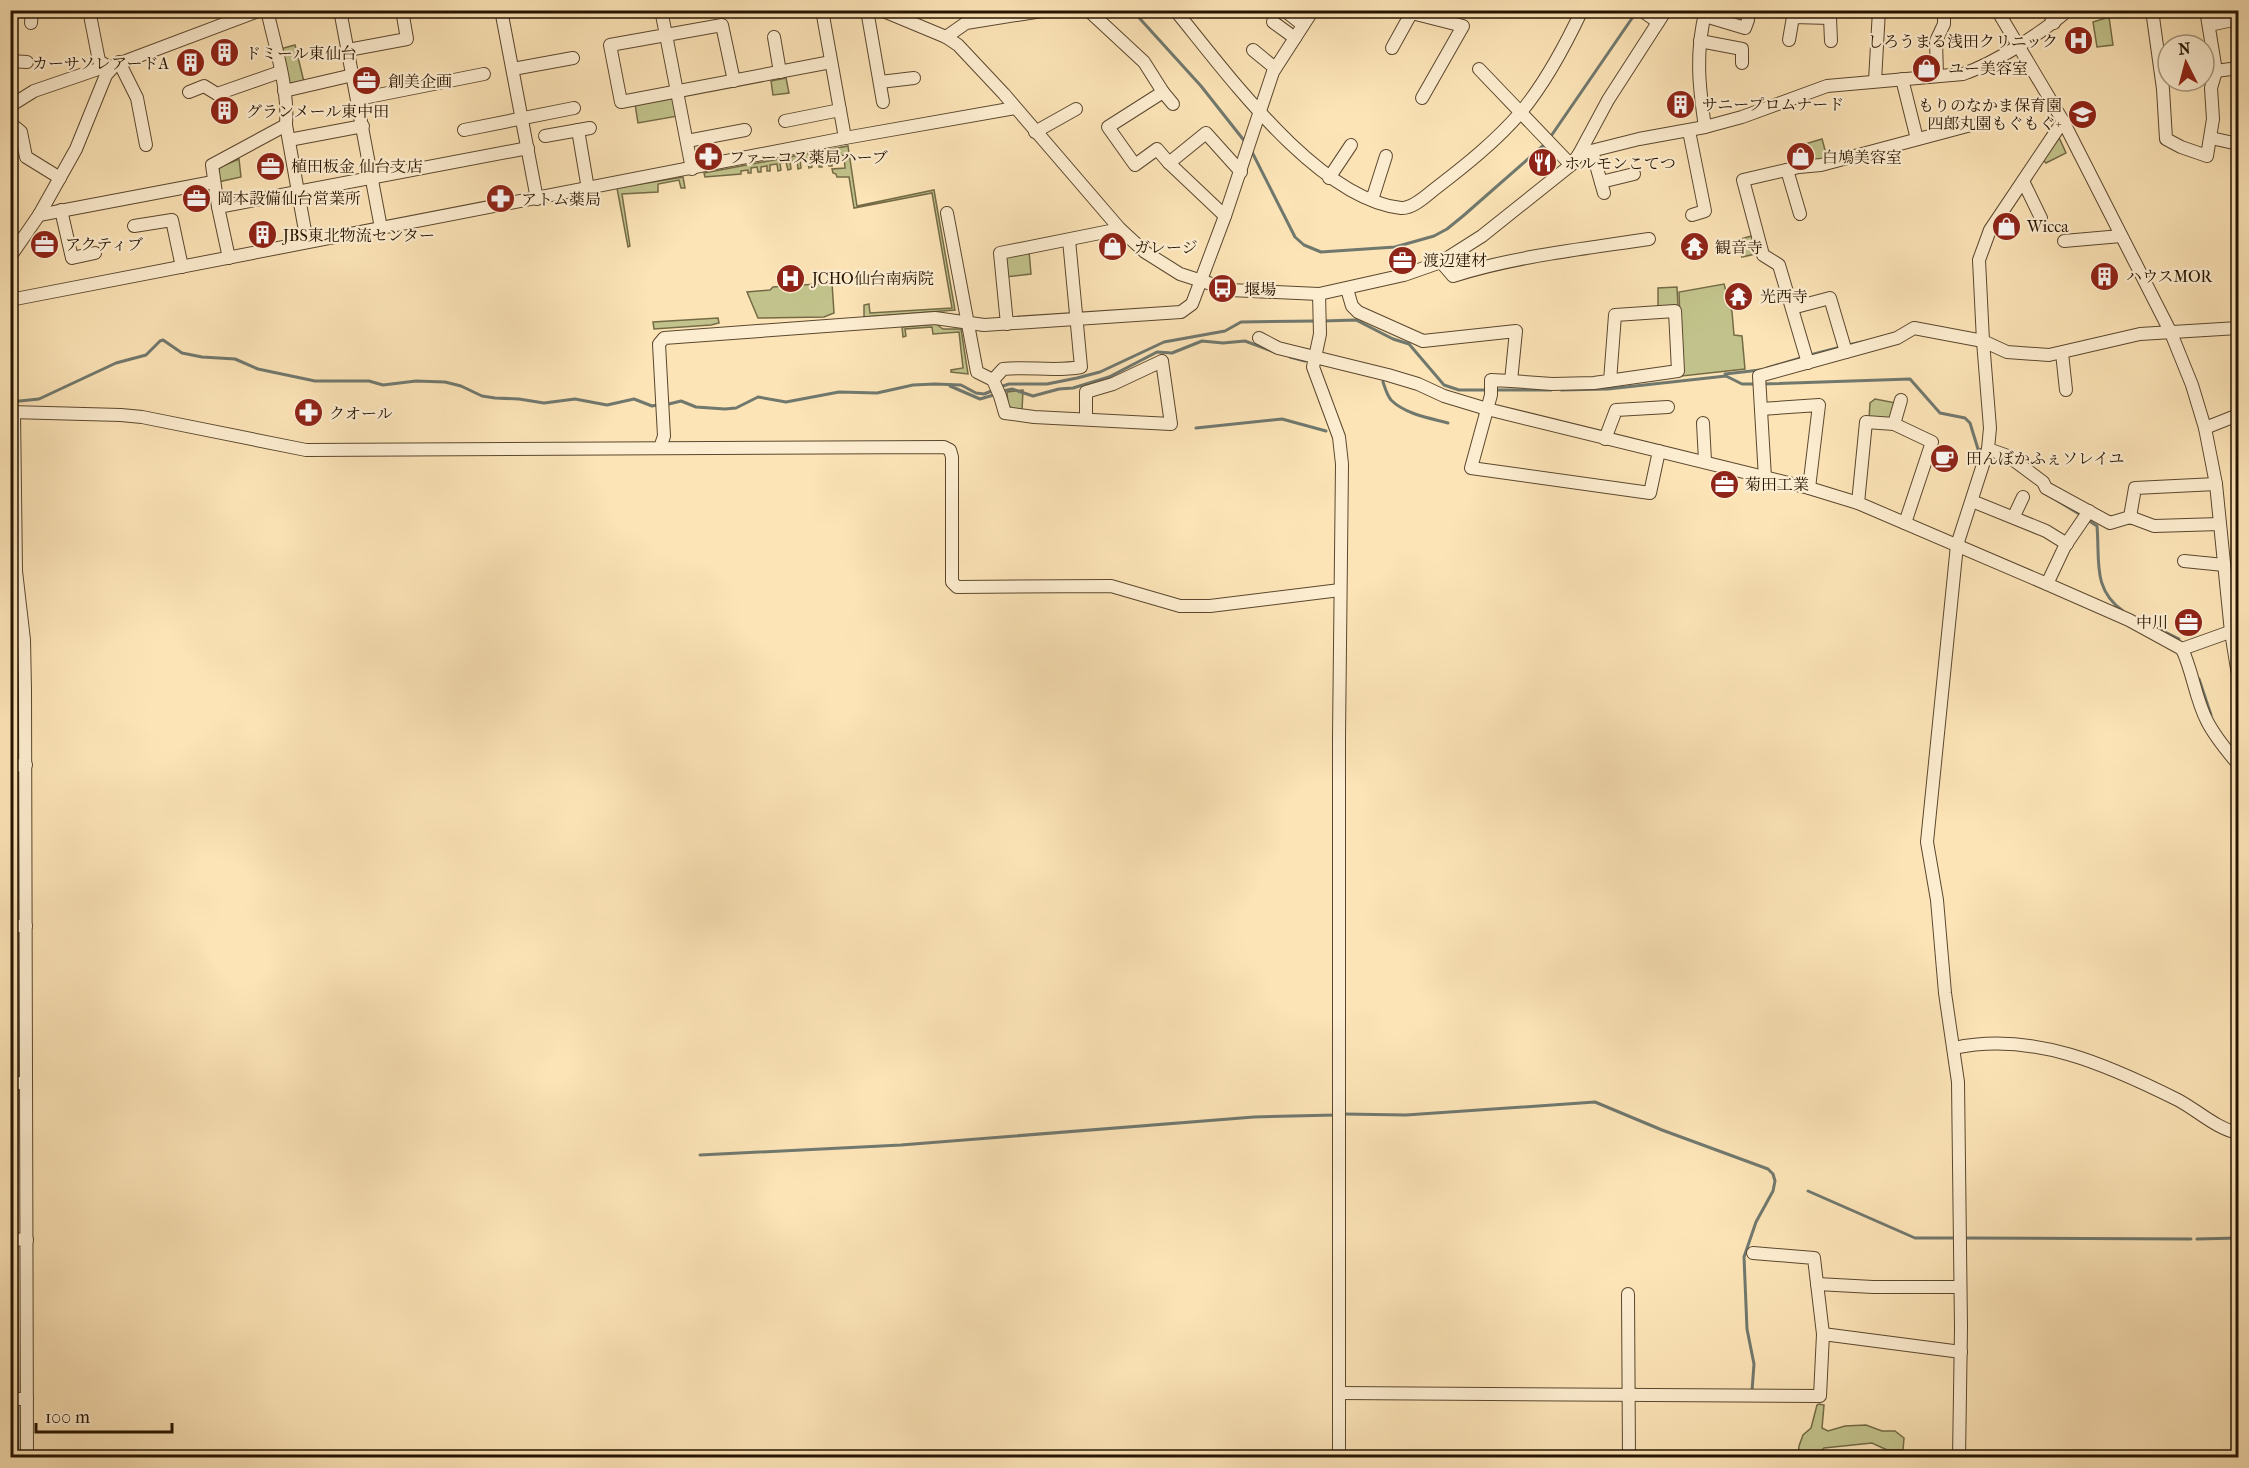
<svg xmlns="http://www.w3.org/2000/svg" width="2249" height="1468" font-family="'IM FELL French Canon','Noto Serif JP',serif">
<style>
.green{fill:#c2c38c;stroke:#746b46;stroke-width:1.5}
.lines{fill:none;stroke-linecap:round;stroke-linejoin:round}
.stream{stroke:#70786e;stroke-width:3}
.minor-casing{stroke:#5b472e;stroke-width:14}
.minor{stroke:#fdedd0;stroke-width:12}
.labels{text-anchor:middle;dominant-baseline:central;stroke-width:4.5;stroke-linejoin:round;paint-order:stroke}
.poi-label{font-size:16px;fill:#251301;stroke:#fdedd0;text-anchor:start}
</style>
<rect width="100%" height="100%" fill="#fce4b7"/>
<filter id="stains"><feTurbulence type="fractalNoise" baseFrequency=".00333" numOctaves="4"/><feColorMatrix values="0 0 0 0 .2 0 0 0 0 .09 0 0 0 0 .02 0 0 0 .5 -.17"/></filter>
<radialGradient id="worn" r=".72"><stop offset=".6" stop-color="#630" stop-opacity="0"/><stop offset="1" stop-color="#630" stop-opacity=".3"/></radialGradient>
<g class="green">
<polygon points="2109,17 2113,45 2097,47 2093,22"/>
<polygon points="295,45 304,82 295,84 288,82 280,49"/>
<polygon points="786,78 789,93 773,95 771,81"/>
<polygon points="668,98 674,99 678,116 638,123 635,104"/>
<polygon points="2057,133 2066,153 2046,163 2042,159"/>
<polygon points="1822,139 1828,161 1811,164 1805,144"/>
<polygon points="848,146 857,206 934,190 955,310 864,317 864,305 869,304 870,313 952,308 932,193 854,208 849,177 837,177 836,174 833,173 832,169 845,168 844,155 832,157 832,166 829,166 828,155 821,156 822,167 819,167 818,156 811,157 812,167 809,168 807,158 800,159 801,168 798,169 797,160 790,161 791,169 788,170 786,162 780,163 781,170 778,171 777,164 770,165 770,171 767,171 767,166 761,167 761,172 758,172 757,167 751,168 751,173 748,173 748,170 741,171 741,174 705,177 704,173"/>
<polygon points="239,159 241,177 218,182 217,174 220,167"/>
<polygon points="683,177 685,188 681,188 679,180 658,184 658,192 622,194 630,246 628,247 617,188"/>
<polygon points="1755,235 1758,247 1755,254 1742,257 1737,240"/>
<polygon points="1029,251 1031,274 1006,277 1004,259 1008,255"/>
<polygon points="832,283 834,313 824,317 758,318 747,292 770,290 773,287"/>
<polygon points="1724,284 1732,312 1734,335 1742,336 1745,369 1682,376 1679,292"/>
<polygon points="1677,287 1678,307 1658,308 1658,288"/>
<polygon points="718,318 719,323 711,325 654,329 653,322"/>
<polygon points="936,324 943,329 961,329 968,374 951,372 951,370 963,368 959,332 933,334 932,327 905,329 906,336 903,337 902,327"/>
<polygon points="1023,390 1022,410 1013,409 1008,405 1007,392"/>
<polygon points="1875,399 1896,403 1893,418 1869,419 1870,403"/>
<polygon points="1819,1404 1824,1405 1822,1428 1828,1431 1845,1426 1866,1425 1882,1431 1895,1431 1904,1438 1903,1450 1887,1450 1872,1443 1824,1448 1816,1457 1798,1457 1799,1446 1803,1435 1811,1428 1817,1405"/>
</g>
<g class="lines">
<g class="stream">
<polyline points="1132,10 1201,86 1246,143"/>
<polyline points="1549,139 1637,11"/>
<polyline points="1250,148 1295,237 1304,245 1321,252 1395,247 1434,236 1447,229 1463,216 1545,144"/>
<polyline points="1323,321 1356,320 1393,339 1409,344 1444,385 1459,390 1488,390"/>
<polyline points="1848,345 1862,342"/>
<polyline points="1810,355 1841,347"/>
<polyline points="1290,357 1305,361"/>
<polyline points="1767,368 1804,357"/>
<polyline points="1725,374 1760,370"/>
<path d="M 1383,382 C 1385,388 1387,395 1391,400 C 1405,414 1429,418 1448,423"/>
<polyline points="1762,384 1910,379 1940,413 1965,418 1970,423 1978,449 1985,451"/>
<polyline points="950,386 980,399 997,394"/>
<polyline points="1000,387 1009,384 1047,384 1077,378 1100,372 1164,342 1225,331 1241,322 1316,321"/>
<polyline points="1495,390 1551,390"/>
<polyline points="1561,390 1608,389 1726,376 1742,384 1756,384"/>
<polyline points="1003,391 1012,389 1033,396 1059,389 1073,388 1109,377 1157,352 1172,353 1202,341 1223,343 1245,341 1272,351"/>
<polyline points="10,402 39,399 116,363 146,355 160,341 163,340 182,353 202,357 235,359 258,369 315,381 369,381 383,385 416,381 445,382 461,386 482,396 495,398 519,399 544,403 575,399 607,405 634,399 652,406 657,405"/>
<polyline points="669,404 681,401 696,407 725,409 736,408 758,397 786,402 839,392 877,393 913,385 935,384 961,385 976,393 984,394 994,390"/>
<polyline points="1196,428 1282,419 1326,431"/>
<polyline points="2043,492 2081,515"/>
<path d="M 2086,519 L 2097,526 C 2100,560 2092,589 2123,611"/>
<polyline points="2153,626 2179,639"/>
<polyline points="10,641 17,662 18,761"/>
<polyline points="2199,679 2211,715"/>
<polyline points="18,767 18,923"/>
<polyline points="18,929 18,1079"/>
<polyline points="1343,1114 1406,1115 1595,1102 1662,1130 1768,1169 1773,1174 1775,1181 1773,1191 1756,1222 1744,1257 1747,1329 1754,1364 1752,1391"/>
<polyline points="700,1155 901,1145 1254,1117 1336,1115"/>
<polyline points="1808,1191 1915,1238 1955,1238"/>
<polyline points="17,1235 18,1085"/>
<polyline points="1962,1238 2191,1239"/>
<polyline points="2197,1239 2238,1238"/>
<polyline points="17,1241 18,1397"/>
<polyline points="18,1403 18,1458"/>
</g>
<defs>
<g id="minor">
<polyline points="89,10 99,61 110,68"/>
<path d="M 267,10 C 275,46 289,89 286,125 L 307,242"/>
<polyline points="340,10 381,228"/>
<polyline points="501,10 537,199"/>
<polyline points="661,10 666,35 610,45 621,102 831,62"/>
<polyline points="822,10 845,138"/>
<polyline points="867,10 883,102"/>
<path d="M 881,10 L 946,37 L 958,45 L 1004,94 L 1120,229 L 1145,252 L 1180,274 L 1230,290 L 1319,294 L 1404,275 L 1441,262 L 1482,236 L 1571,165 L 1579,154 L 1639,139 L 1705,127 L 1742,117 L 1827,86 L 1963,74 C 1995,63 2042,33 2068,10"/>
<polyline points="1088,10 1144,62 1163,92 1108,127 1135,165 1157,149 1169,163 1225,216"/>
<path d="M 1175,10 C 1226,72 1317,199 1401,208 C 1413,209 1427,195 1436,188 C 1466,165 1496,141 1521,112 C 1546,82 1565,46 1582,10"/>
<polyline points="1284,10 1303,25"/>
<polyline points="1400,10 1463,26 1422,98"/>
<polyline points="1641,10 1658,22"/>
<polyline points="1997,10 2063,121 2171,333 2192,385 2205,428 2216,484 2231,632 2238,675"/>
<polyline points="2048,10 2054,23"/>
<polyline points="2152,10 2163,89 2166,139 2181,147 2207,156 2213,119 2211,88 2216,71"/>
<polyline points="2206,10 2216,71 2238,68"/>
<polyline points="1705,16 1745,28 1748,20"/>
<polyline points="1830,18 1831,41"/>
<polyline points="1273,22 1295,38"/>
<polyline points="31,23 32,10"/>
<polyline points="2209,25 2238,19"/>
<polyline points="774,37 780,72"/>
<polyline points="946,37 966,23 1048,10"/>
<polyline points="1789,40 1793,17 1830,18 1831,10"/>
<polyline points="1700,41 1742,49 1742,63"/>
<polyline points="1392,48 1413,10"/>
<polyline points="348,50 407,39 402,10"/>
<polyline points="1253,50 1275,68"/>
<polyline points="10,61 27,62"/>
<polyline points="119,62 137,98 146,145"/>
<polyline points="513,69 573,58"/>
<polyline points="1479,69 1571,165"/>
<polyline points="1937,76 1936,41 1944,24 1944,10"/>
<polyline points="1902,79 1917,139"/>
<polyline points="1875,81 1879,10"/>
<polyline points="880,82 914,78"/>
<polyline points="284,91 353,75"/>
<polyline points="189,92 204,86 217,94 280,72"/>
<polyline points="1163,92 1173,104"/>
<polyline points="358,99 484,74"/>
<polyline points="10,106 34,91 107,66"/>
<polyline points="785,121 840,110"/>
<polyline points="2063,121 1990,230 1979,260 1983,341 1990,428 1988,449 2008,456 2043,482 2046,488 2110,523 2130,517 2154,526 2220,524"/>
<polyline points="10,123 21,132 26,157 60,178"/>
<path d="M 1705,127 C 1699,87 1695,51 1706,10"/>
<polyline points="464,130 574,108"/>
<polyline points="578,130 588,189"/>
<polyline points="1689,131 1705,211 1692,215"/>
<polyline points="1035,132 1076,109"/>
<polyline points="545,136 590,128"/>
<polyline points="2211,138 2238,144"/>
<polyline points="289,140 363,126"/>
<polyline points="687,141 745,130"/>
<polyline points="1592,151 1604,193"/>
<polyline points="1579,154 1608,100 1666,10"/>
<polyline points="1169,163 1206,133 1241,172"/>
<polyline points="692,169 666,35 722,25 734,81"/>
<polyline points="1787,170 1800,214"/>
<polyline points="1329,178 1351,145"/>
<polyline points="2023,181 2041,218"/>
<polyline points="1601,182 1634,174"/>
<polyline points="1372,200 1386,156"/>
<polyline points="218,207 212,165 286,125"/>
<polyline points="61,210 72,258 95,253"/>
<polyline points="947,213 977,372 993,380 1000,396 1005,413 1034,417 1171,424 1162,361 1113,384 1086,392 1086,419"/>
<polyline points="39,215 213,182"/>
<polyline points="134,226 172,220 182,267"/>
<polyline points="2064,241 2121,236"/>
<polyline points="10,257 39,215 76,149 106,75 115,65 261,10"/>
<polyline points="229,258 218,207 528,148"/>
<path d="M 1441,262 L 1453,276 C 1516,256 1583,249 1649,239"/>
<polyline points="1347,289 1352,306 1358,312 1423,341 1516,331 1511,381 1491,380 1491,395 1471,468 1650,493 1659,451"/>
<polyline points="1319,294 1320,334 1313,367 1339,437 1342,464 1339,737 1339,1458"/>
<polyline points="10,300 845,138 1015,108"/>
<polyline points="1792,308 1830,298 1846,352"/>
<polyline points="1007,324 1000,253 1120,229"/>
<polyline points="1259,338 1278,348 1388,375 1418,384 1444,396 1487,409 1809,488 1858,503 2047,584 2129,620 2182,649 2238,629"/>
<polyline points="2062,353 2066,390"/>
<polyline points="1808,363 1779,265 1763,255 1743,180 1799,167 1821,165 1971,125"/>
<path d="M 993,380 L 1003,369 C 1029,366 1054,372 1081,367 L 1069,240"/>
<polyline points="1511,381 1552,384 1594,383 1678,371 1675,311 1615,315 1610,381"/>
<polyline points="1761,409 1819,405 1809,488"/>
<polyline points="10,412 121,415 142,417 306,450 944,447 950,450 952,457 952,582 957,587 1111,586 1180,606 1210,606 1340,590"/>
<polyline points="14,412 16,571 24,640 25,690 27,1458"/>
<polyline points="1703,423 1705,461"/>
<polyline points="1894,424 1901,400"/>
<polyline points="2205,428 2238,415"/>
<polyline points="1605,439 1616,410 1668,407"/>
<polyline points="660,448 664,436 659,344 664,338 935,318 984,325 1181,312 1192,304 1225,216 1273,72 1313,10"/>
<polyline points="1765,478 1759,376 1897,338 1914,328 1983,341 2007,352 2049,355 2140,334 2238,328"/>
<polyline points="1972,501 2046,531 2067,544"/>
<polyline points="1858,503 1866,422 1894,424 1932,442 1905,523"/>
<polyline points="2014,516 2023,497"/>
<polyline points="2130,517 2135,488 2216,484"/>
<polyline points="2184,561 2224,565"/>
<polyline points="2047,584 2065,546 2089,511"/>
<path d="M 2182,649 C 2193,672 2195,698 2207,721 C 2215,737 2227,751 2238,764"/>
<polyline points="10,766 26,765"/>
<polyline points="10,926 26,926"/>
<path d="M 1954,1048 C 2033,1031 2108,1065 2178,1100 C 2197,1110 2217,1129 2238,1133"/>
<polyline points="10,1083 26,1083"/>
<polyline points="10,1239 27,1240"/>
<polyline points="1753,1253 1814,1258 1823,1334"/>
<polyline points="1817,1284 1873,1287 1960,1287"/>
<polyline points="1628,1294 1629,1458"/>
<polyline points="1340,1393 1820,1396 1823,1334 1961,1352"/>
<polyline points="10,1399 27,1399"/>
<polyline points="1959,1458 1961,1328 1958,1082 1945,993 1937,900 1927,842 1957,545 1988,449"/>
</g>
</defs>
<use href="#minor" class="minor-casing"/>
<use href="#minor" class="minor"/>
</g>
<defs>
<symbol id="hospital-disc" viewBox="-11 -11 22 22"><circle r="9.5" fill="#8f2418" stroke="#fdedd0"/><path d="M-5-5h3v3.5h4V-5h3V5h-3V1.5h-4V5h-3Z" fill="#fff"/></symbol>
<symbol id="building-disc" viewBox="-11 -11 22 22"><circle r="9.5" fill="#8f2418" stroke="#fdedd0"/><path d="M-4-6H4V6H1V3H-1V6H-4ZM-2.5-4.3h1.7v1.8h-1.7ZM.8-4.3h1.7v1.8H.8ZM-2.5-1h1.7V.8h-1.7ZM.8-1h1.7V.8H.8Z" fill="#fff"/></symbol>
<symbol id="shop-disc" viewBox="-11 -11 22 22"><circle r="9.5" fill="#8f2418" stroke="#fdedd0"/><path d="M-5-2.5h2.3a2.7 3.5 0 0 1 5.4 0H5L5.5 6h-11ZM-1.5-2.5h3a1.5 2.3 0 0 0-3 0Z" fill="#fff"/></symbol>
<symbol id="office-disc" viewBox="-11 -11 22 22"><circle r="9.5" fill="#8f2418" stroke="#fdedd0"/><path d="M-6-3h4V-5.5h4V-3h4V5H-6ZM-1-4.5V-3h2v-1.5ZM-6 0V1H6V0Z" fill="#fff"/></symbol>
<symbol id="school-disc" viewBox="-11 -11 22 22"><circle r="9.5" fill="#8f2418" stroke="#fdedd0"/><path d="M0-5L7-2L0 1L-7-2ZM-4 1L0 2.5L4 1V4Q0 6-4 4Z" fill="#fff"/></symbol>
<symbol id="pharmacy-disc" viewBox="-11 -11 22 22"><circle r="9.5" fill="#8f2418" stroke="#fdedd0"/><path d="M-2-6h4v4h4v4h-4v4h-4v-4h-4v-4h4Z" fill="#fff"/></symbol>
<symbol id="restaurant-disc" viewBox="-11 -11 22 22"><circle r="9.5" fill="#8f2418" stroke="#fdedd0"/><path d="M-5-6h1v4h1v-4h1v4h1v-4h1v5L-1.5 .5V6h-2V.5L-5-1ZM5-6V6H3V1.5H1.5Q1.5-4 5-6Z" fill="#fff"/></symbol>
<symbol id="temple-disc" viewBox="-11 -11 22 22"><circle r="9.5" fill="#8f2418" stroke="#fdedd0"/><path d="M0-6L5-2H3V0L6.5 2.5H4V6H1.5V3h-3V6H-4V2.5H-6.5L-3 0V-2H-5Z" fill="#fff"/></symbol>
<symbol id="bus-disc" viewBox="-11 -11 22 22"><circle r="9.5" fill="#8f2418" stroke="#fdedd0"/><path d="M-5-6H5V4H4V6H2V4H-2V6H-4V4H-5ZM-3.5-4V0h7V-4ZM-3.5 1.2v1.5H-2V1.2ZM2 1.2v1.5H3.5V1.2Z" fill="#fff"/></symbol>
<symbol id="cafe-disc" viewBox="-11 -11 22 22"><circle r="9.5" fill="#8f2418" stroke="#fdedd0"/><path d="M-5.5-4.5H6V0H3Q3 3.5 0 3.5H-2.5Q-5.5 3.5-5.5 0ZM3-3.2v2h1.7v-2ZM-6 4.5H4V6H-6Z" fill="#fff"/></symbol>
</defs>
<g fill-rule="evenodd">
<use href="#hospital-disc" x="2062" y="24" width="33" height="33"/>
<use href="#building-disc" x="208" y="36" width="33" height="33"/>
<use href="#building-disc" x="174" y="46" width="33" height="33"/>
<use href="#shop-disc" x="1910" y="52" width="33" height="33"/>
<use href="#office-disc" x="350" y="64" width="33" height="33"/>
<use href="#building-disc" x="1664" y="88" width="33" height="33"/>
<use href="#building-disc" x="208" y="94" width="33" height="33"/>
<use href="#school-disc" x="2066" y="98" width="33" height="33"/>
<use href="#pharmacy-disc" x="692" y="140" width="33" height="33"/>
<use href="#shop-disc" x="1784" y="140" width="33" height="33"/>
<use href="#restaurant-disc" x="1526" y="146" width="33" height="33"/>
<use href="#office-disc" x="254" y="150" width="33" height="33"/>
<use href="#office-disc" x="180" y="182" width="33" height="33"/>
<use href="#pharmacy-disc" x="484" y="182" width="33" height="33"/>
<use href="#shop-disc" x="1990" y="210" width="33" height="33"/>
<use href="#building-disc" x="246" y="218" width="33" height="33"/>
<use href="#office-disc" x="28" y="228" width="33" height="33"/>
<use href="#shop-disc" x="1096" y="230" width="33" height="33"/>
<use href="#temple-disc" x="1678" y="230" width="33" height="33"/>
<use href="#office-disc" x="1386" y="244" width="33" height="33"/>
<use href="#building-disc" x="2088" y="260" width="33" height="33"/>
<use href="#hospital-disc" x="774" y="262" width="33" height="33"/>
<use href="#bus-disc" x="1206" y="272" width="33" height="33"/>
<use href="#temple-disc" x="1722" y="280" width="33" height="33"/>
<use href="#pharmacy-disc" x="292" y="396" width="33" height="33"/>
<use href="#cafe-disc" x="1928" y="442" width="33" height="33"/>
<use href="#office-disc" x="1708" y="468" width="33" height="33"/>
<use href="#office-disc" x="2172" y="606" width="33" height="33"/>
</g>
<g class="labels">
<g class="poi-label">
<text x="2058" y="41" text-anchor="end">しろうまる浅田クリニック</text>
<text x="245" y="53">ドミール東仙台</text>
<text x="169" y="63" text-anchor="end">カーサソレアードA</text>
<text x="1948" y="68">ユー美容室</text>
<text x="388" y="81">創美企画</text>
<text x="1702" y="104">サニープロムナード</text>
<text x="2062" y="105" text-anchor="end">もりのなかま保育園<tspan x="2062" dy="18">四郎丸園もぐもぐ+</tspan></text>
<text x="246" y="111">グランメール東中田</text>
<text x="729" y="157">ファーコス薬局ハーブ</text>
<text x="1822" y="157">白鳩美容室</text>
<text x="1564" y="163">ホルモンこてつ</text>
<text x="291" y="166">植田板金 仙台支店</text>
<text x="217" y="198">岡本設備仙台営業所</text>
<text x="521" y="199">アトム薬局</text>
<text x="2027" y="226">Wicca</text>
<text x="283" y="235">JBS東北物流センター</text>
<text x="65" y="244">アクティブ</text>
<text x="1134" y="247">ガレージ</text>
<text x="1715" y="247">観音寺</text>
<text x="1423" y="260">渡辺建材</text>
<text x="2126" y="276">ハウスMOR</text>
<text x="812" y="278">JCHO仙台南病院</text>
<text x="1244" y="289">堰場</text>
<text x="1760" y="296">光西寺</text>
<text x="329" y="413">クオール</text>
<text x="1966" y="458">田んぼかふぇソレイユ</text>
<text x="1745" y="484">菊田工業</text>
<text x="2168" y="622" text-anchor="end">中川</text>
</g>
</g>
<rect width="2249" height="1468" fill="none" stroke="#fce4b7" stroke-width="36"/>
<rect x="12" y="12" width="2225" height="1444" fill="none" stroke="#251301" stroke-width="3"/>
<rect x="18" y="18" width="2213" height="1432" fill="none" stroke="#251301" stroke-width="1.5"/>
<g transform="translate(2186 63) rotate(354)"><circle r="28" fill="#fdedd0" stroke="#a7967d" stroke-width="1.5"/>
<path d="M0-4.5L10 22L0 15L-10 22Z" fill="#8f2418"/>
<text y="-9" font-size="16" font-weight="bold" text-anchor="middle" fill="#251301">N</text>
</g>
<path d="M36 1423v9h136v-9" fill="none" stroke="#251301" stroke-width="3"/>
<text x="45" y="1423" font-size="18" fill="#251301" stroke="#fdedd0" stroke-width="4.5" paint-order="stroke">100 m</text>
<rect width="100%" height="100%" filter="url(#stains)"/>
<rect width="100%" height="100%" fill="url(#worn)"/>
</svg>
